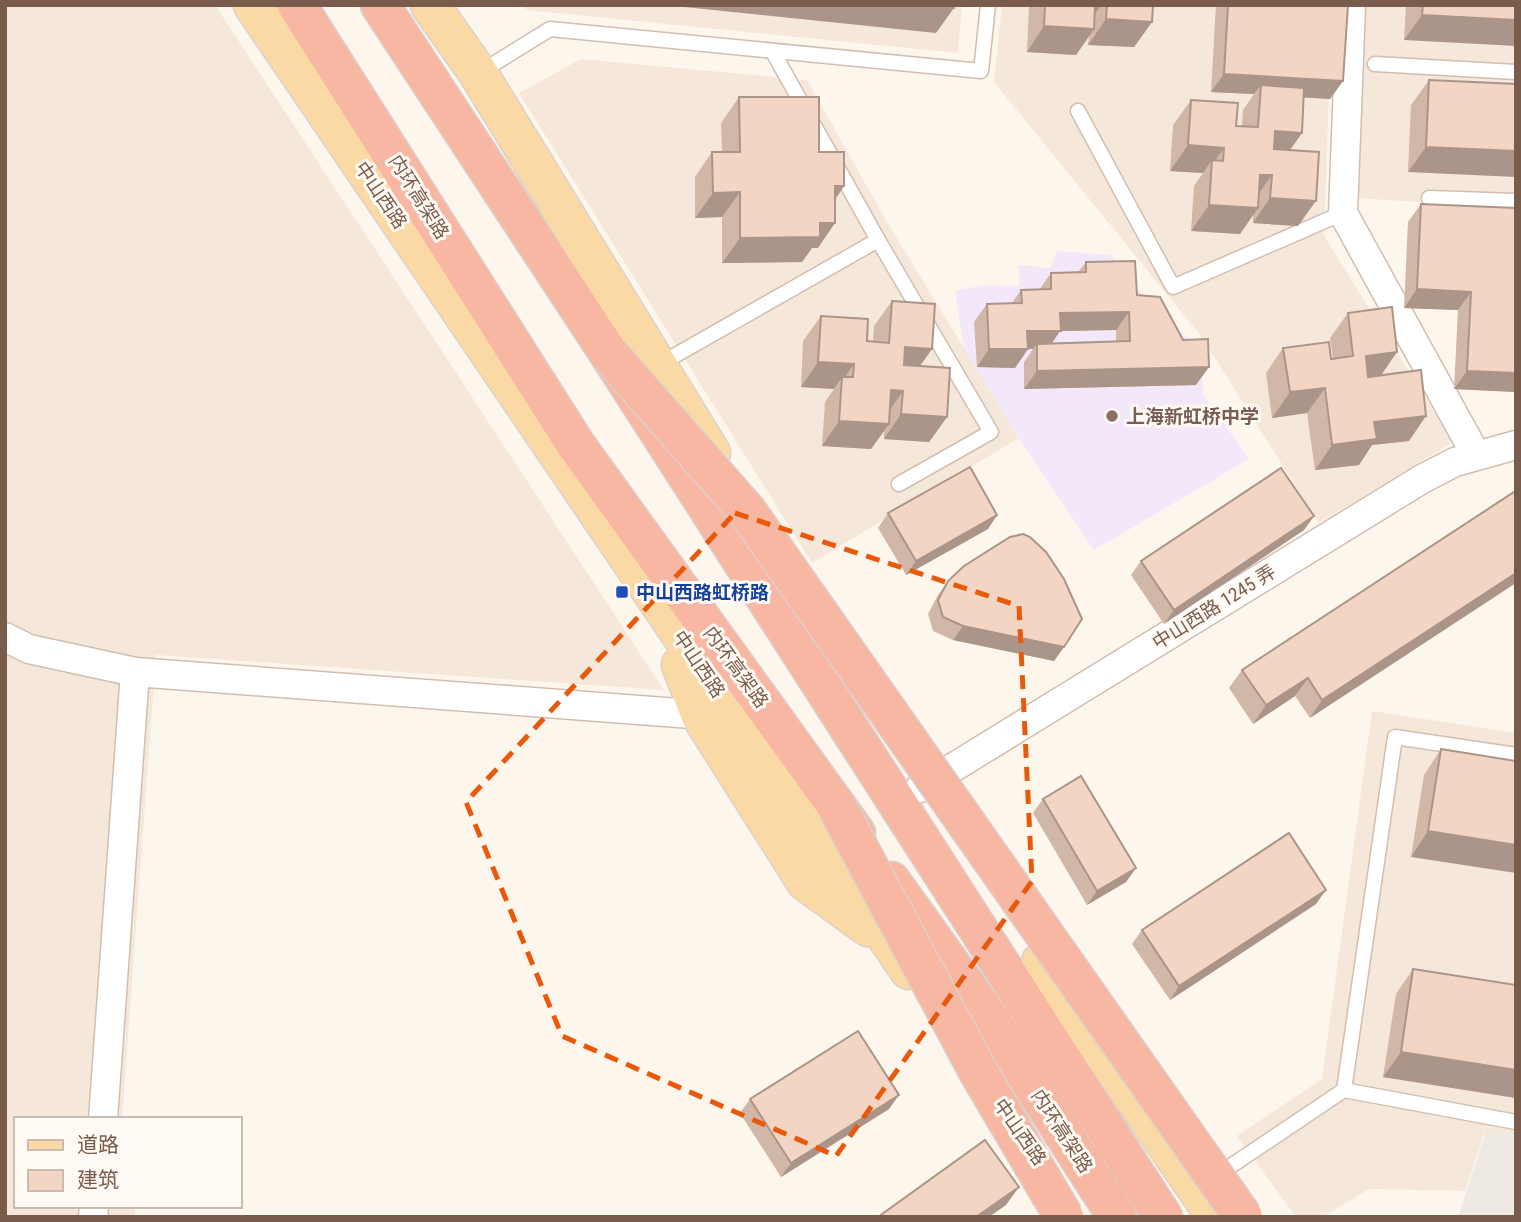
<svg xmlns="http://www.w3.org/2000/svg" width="1521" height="1222" font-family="'Roboto Condensed','Noto Sans SC',sans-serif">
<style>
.residential{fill:#f5e8da}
.industrial{fill:#efe9e4}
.education{fill:#f3e8fa}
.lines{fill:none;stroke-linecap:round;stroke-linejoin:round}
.lane-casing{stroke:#d1beb0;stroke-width:17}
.street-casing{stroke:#d1beb0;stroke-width:31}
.primary-casing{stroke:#dad1cd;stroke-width:41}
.highway-casing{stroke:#dad1cd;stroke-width:41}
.lane{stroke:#fff;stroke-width:14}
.street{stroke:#fff;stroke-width:28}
.primary{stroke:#fbd9a5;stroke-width:38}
.highway{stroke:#f7b7a3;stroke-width:38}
.highway-bridge-casing{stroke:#dad1cd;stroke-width:41;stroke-linecap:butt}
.highway-bridge{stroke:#f7b7a3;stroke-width:38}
.wall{fill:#d1b7a8;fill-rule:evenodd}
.shaded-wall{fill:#aa9588}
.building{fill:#f3d5c3;stroke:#aa9588;stroke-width:2}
.marked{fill:none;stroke:#e8590c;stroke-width:5;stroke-dasharray:14 9;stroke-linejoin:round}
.education-dot{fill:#8d6e63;stroke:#fffaf3;stroke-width:2.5}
.transit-dot{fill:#1a4fb4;stroke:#fffaf3;stroke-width:2.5}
.labels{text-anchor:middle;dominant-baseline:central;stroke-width:6;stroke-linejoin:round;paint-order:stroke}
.street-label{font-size:19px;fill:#7a5c4d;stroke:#fffaf3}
.education-label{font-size:19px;font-weight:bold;fill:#785e54;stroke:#fffaf3;text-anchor:start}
.transit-label{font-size:19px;font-weight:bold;fill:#164399;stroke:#fffaf3;text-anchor:start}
</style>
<rect width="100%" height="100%" fill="#fdf6ec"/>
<g class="residential">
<polygon points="5,5 215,5 664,690 156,655 122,1119 16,1119 16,1206 134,1206 136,1217 5,1217"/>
<polygon points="522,5 962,5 958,53 527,10"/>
<polygon points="1002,5 1332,5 1324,236 1453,442 1319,523 1201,336 994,82"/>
<polygon points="1366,5 1516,5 1516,208 1354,198"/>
<polygon points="581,59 807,80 887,222 1019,438 812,563 519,93"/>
<polygon points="1372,711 1516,733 1516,1137 1485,1131 1465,1191 1369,1189 1323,1217 1296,1217 1237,1136 1322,1079"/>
</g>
<polygon class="industrial" points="1486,1131 1516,1131 1516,1217 1458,1217"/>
<polygon class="education" points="1057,251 1111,255 1141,293 1157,310 1174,323 1201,352 1203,394 1249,459 1094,550 1019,438 964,348 955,291 984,285 1019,286 1018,265 1050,268"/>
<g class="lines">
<defs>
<g id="lane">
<polyline points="773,52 878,240 991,432 899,484"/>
<polyline points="1375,64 1516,72"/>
<polyline points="479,73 550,29 981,71 988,5"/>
<polyline points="1078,111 1173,287 1343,213"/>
<polyline points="1429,198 1516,201"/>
<polyline points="660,364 878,240"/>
<polyline points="1344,1090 1395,737 1516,755"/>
<polyline points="1216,1176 1344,1090 1516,1122"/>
</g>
<g id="street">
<polyline points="1351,5 1343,213 1476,455"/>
<polyline points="5,637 29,649 135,672 718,716"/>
<polyline points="920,788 1422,479 1455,462 1516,445"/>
<polyline points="103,1119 135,672"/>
<polyline points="93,1217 94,1206"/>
</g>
<g id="primary">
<polyline points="253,5 909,970"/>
<polyline points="430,5 478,73 711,453"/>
<polyline points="681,665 701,716 806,882 868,927"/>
<polyline points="1041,962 1216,1217"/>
</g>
<g id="highway">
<polyline points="297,5 576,445 856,833"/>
<polyline points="380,5 609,354 1163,1217"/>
<polyline points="891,881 990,1019 1117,1217"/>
</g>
</defs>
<use href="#lane" class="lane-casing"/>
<use href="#street" class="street-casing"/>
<use href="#primary" class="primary-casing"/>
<use href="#highway" class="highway-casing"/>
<use href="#lane" class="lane"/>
<use href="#street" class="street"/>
<use href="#primary" class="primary"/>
<use href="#highway" class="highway"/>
<defs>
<g id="highway-bridge">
<polyline points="609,354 747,511 1243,1217"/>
<polyline points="837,807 979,1073 1064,1217"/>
</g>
</defs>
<use href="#highway-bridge" class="highway-bridge-casing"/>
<use href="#highway-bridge" class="highway-bridge"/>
</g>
<g class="wall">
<polygon points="1031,5 1153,5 1152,22 1134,47 1088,45 1089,36 1076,55 1027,52 1029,7"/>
<polygon points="1216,5 1348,5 1343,81 1330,99 1304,97 1302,133 1290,150 1298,226 1253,223 1253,215 1240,234 1191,231 1194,186 1203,173 1170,171 1173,125 1191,100 1236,126 1242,126 1243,110 1254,94 1211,92"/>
<polygon points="1406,5 1516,5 1404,40"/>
<polygon points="1429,80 1516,84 1408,172 1411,105"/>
<polygon points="739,97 819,152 844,186 835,200 818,248 812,248 802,262 722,263 722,217 695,218 695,177 712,152 722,152 721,123"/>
<polygon points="1421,204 1516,208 1516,392 1454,389 1458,310 1404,308 1408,222"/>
<path d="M 1086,262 L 1137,295 L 1196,385 L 1024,389 L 1024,362 L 1033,349 L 1028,349 L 1015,368 L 977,367 L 974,322 L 987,304 L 1012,303 L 1021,290 L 1039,290 L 1051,273 L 1078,272 ZM 1116,330 L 1116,342 L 1052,343 L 1060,331 Z"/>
<polygon points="892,301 932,349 920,366 947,417 929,442 884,439 884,431 871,449 822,446 825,402 834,389 801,387 803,341 821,316 867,341 873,342 874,326"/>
<polygon points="1348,313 1381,375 1409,441 1372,445 1359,465 1315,470 1307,413 1272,418 1266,373 1283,348 1333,358 1330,338"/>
<polygon points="1514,492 1310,718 1295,696 1253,724 1229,688 1242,670"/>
<polygon points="888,513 997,515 988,529 906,575 878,528"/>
<polygon points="1314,516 1304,530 1164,624 1131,575 1141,561"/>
<polygon points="948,581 1064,647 1054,661 953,640 933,631 928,614 938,595"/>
<polygon points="1441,749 1516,761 1411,857 1424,775"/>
<polygon points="1043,799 1136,868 1126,882 1087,905 1033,813"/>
<polygon points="1316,904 1170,1000 1132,944 1142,930"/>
<polygon points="1413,969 1516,985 1516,1098 1383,1077 1396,994"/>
<polygon points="750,1099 889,1109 781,1177 740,1113"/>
</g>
<g class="shaded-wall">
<polygon points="665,5 926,5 954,8 936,33"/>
<polygon points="1089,5 1101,5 1090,22"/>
<polygon points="1422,15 1516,20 1516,46 1404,40"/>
<polygon points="1106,19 1152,22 1134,47 1088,45"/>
<polygon points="1044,26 1094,29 1076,55 1027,52"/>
<polygon points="1224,74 1343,81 1330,99 1260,95 1261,85 1254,94 1211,92"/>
<polygon points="1275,131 1302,133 1284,158 1257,156"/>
<polygon points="1188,145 1224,148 1211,166 1212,160 1203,173 1170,171"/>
<polygon points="1426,147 1516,151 1516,177 1408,172"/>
<polygon points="1260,175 1272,175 1254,200"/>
<polygon points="835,186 844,186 827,211"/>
<polygon points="740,192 722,217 695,218 713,193"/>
<polygon points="1270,198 1316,201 1298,226 1253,223"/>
<polygon points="1209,205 1258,208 1240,234 1191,231"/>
<polygon points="820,223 835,223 818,248 812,248 802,262 722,263 740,238"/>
<polygon points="1417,289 1471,292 1458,310 1404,308"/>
<polygon points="1129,312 1116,330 1060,331 1048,349 1037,344 1033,349 1026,349 1028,349 1015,368 977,367 989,349 1027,331 1060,313"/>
<polygon points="905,347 932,349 914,374 887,373"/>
<polygon points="1397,352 1380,377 1348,381 1366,356"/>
<polygon points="818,362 854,364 842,381 842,377 834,389 801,387"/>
<polygon points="1209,367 1196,385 1024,389 1037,371"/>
<polygon points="1467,371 1516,373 1516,392 1454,389"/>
<polygon points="1325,388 1307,413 1272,418 1290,392"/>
<polygon points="891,390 903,391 885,417"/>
<polygon points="901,414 947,417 929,442 884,439"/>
<polygon points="1426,416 1409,441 1372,445 1359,465 1315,470 1332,445 1374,422"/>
<polygon points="839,421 889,424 871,449 822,446"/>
<polygon points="997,515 988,529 906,575 916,561"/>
<polygon points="1314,516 1304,530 1164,624 1174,610"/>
<polygon points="1516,573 1516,583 1310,718 1322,700"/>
<polygon points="963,626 1064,647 1054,661 953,640"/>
<polygon points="1308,678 1295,696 1253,724 1266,705"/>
<polygon points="1428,831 1516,845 1516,873 1411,857"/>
<polygon points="1136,868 1126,882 1087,905 1097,891"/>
<polygon points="1326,890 1316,904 1170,1000 1179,986"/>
<polygon points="1401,1052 1516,1070 1516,1098 1383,1077"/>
<polygon points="899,1095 889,1109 781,1177 791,1163"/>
<polygon points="1019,1187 1006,1205 989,1217 976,1217"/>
</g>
<g class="building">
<polygon points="926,5 954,5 954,8"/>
<polygon points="1045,5 1095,5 1094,29 1044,26"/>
<polygon points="1107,5 1153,5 1152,22 1106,19"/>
<polygon points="1228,5 1348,5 1343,81 1224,74"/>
<polygon points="1423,5 1516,5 1516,20 1422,15"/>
<polygon points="1429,80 1516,84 1516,151 1426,147"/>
<polygon points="1261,85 1304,88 1302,133 1275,131 1274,149 1319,152 1316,201 1270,198 1272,175 1260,175 1258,208 1209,205 1212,160 1223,161 1224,148 1188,145 1191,100 1238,103 1236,126 1258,127"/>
<polygon points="739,97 819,97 819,152 844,152 844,186 835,186 835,223 820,223 820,237 740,238 740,192 713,193 712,152 740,152"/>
<polygon points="1421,204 1516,208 1516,373 1467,371 1471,292 1417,289"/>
<polygon points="1135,261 1137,295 1160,297 1183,340 1208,339 1209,367 1037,371 1037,344 1130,341 1129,312 1060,313 1061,331 1027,331 1028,349 989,349 987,304 1022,303 1021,290 1051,289 1051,273 1086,272 1086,262"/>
<polygon points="892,301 935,304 932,349 905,347 904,365 950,368 947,417 901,414 903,391 891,390 889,424 839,421 842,377 853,377 854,364 818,362 821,316 868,319 867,341 889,343"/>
<polygon points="1392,307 1397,352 1366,356 1368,377 1421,370 1426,416 1374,422 1377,439 1332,445 1325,388 1290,392 1283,348 1329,342 1331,359 1353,356 1348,313"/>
<polygon points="970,467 997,515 916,561 888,513"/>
<polygon points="1281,468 1314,516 1174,610 1141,561"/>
<polygon points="1514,492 1516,495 1516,573 1322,700 1308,678 1266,705 1242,670"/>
<polygon points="1023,534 1030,537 1046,552 1064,579 1082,619 1064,647 963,626 943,617 938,600 948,581 964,566 1010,537"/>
<polygon points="1441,749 1516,761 1516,845 1428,831"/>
<polygon points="1081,776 1136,868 1097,891 1043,799"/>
<polygon points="1289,833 1326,890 1179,986 1142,930"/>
<polygon points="1413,969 1516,985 1516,1070 1401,1052"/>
<polygon points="858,1031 899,1095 791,1163 750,1099"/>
<polygon points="985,1140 1019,1187 976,1217 878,1217"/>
</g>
<path class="marked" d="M 735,513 L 1019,606 L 1032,881 L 836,1156 L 562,1036 L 466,802 Z"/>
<circle class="education-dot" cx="1112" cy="416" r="7"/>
<rect class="transit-dot" x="615" y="585" width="14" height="14" rx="3.5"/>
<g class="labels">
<g class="street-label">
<text transform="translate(381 195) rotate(56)">中山西路</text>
<text transform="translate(419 197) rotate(58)">内环高架路</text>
<text transform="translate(1214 607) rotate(-32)">中山西路 1245 弄</text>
<text transform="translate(699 664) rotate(56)">中山西路</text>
<text transform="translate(736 667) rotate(54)">内环高架路</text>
<text transform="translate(1062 1131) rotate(57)">内环高架路</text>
<text transform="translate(1020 1132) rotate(55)">中山西路</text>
</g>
<g class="education-label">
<text x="1126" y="416">上海新虹桥中学</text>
</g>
<g class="transit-label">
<text x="636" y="592">中山西路虹桥路</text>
</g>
</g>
<rect width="1521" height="1222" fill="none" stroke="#7a5c4d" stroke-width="14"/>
<rect x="14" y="1117" width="228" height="91" fill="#fffaf3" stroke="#cabbb1" stroke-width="2"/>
<rect x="28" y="1140" width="35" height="10" fill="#fbd9a5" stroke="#cabbb1" stroke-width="2"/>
<text x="77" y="1152" font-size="21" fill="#7a5c4d">道路</text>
<rect x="28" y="1170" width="35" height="21" fill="#f3d5c3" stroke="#cabbb1" stroke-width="2"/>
<text x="77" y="1187" font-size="21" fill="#7a5c4d">建筑</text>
</svg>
